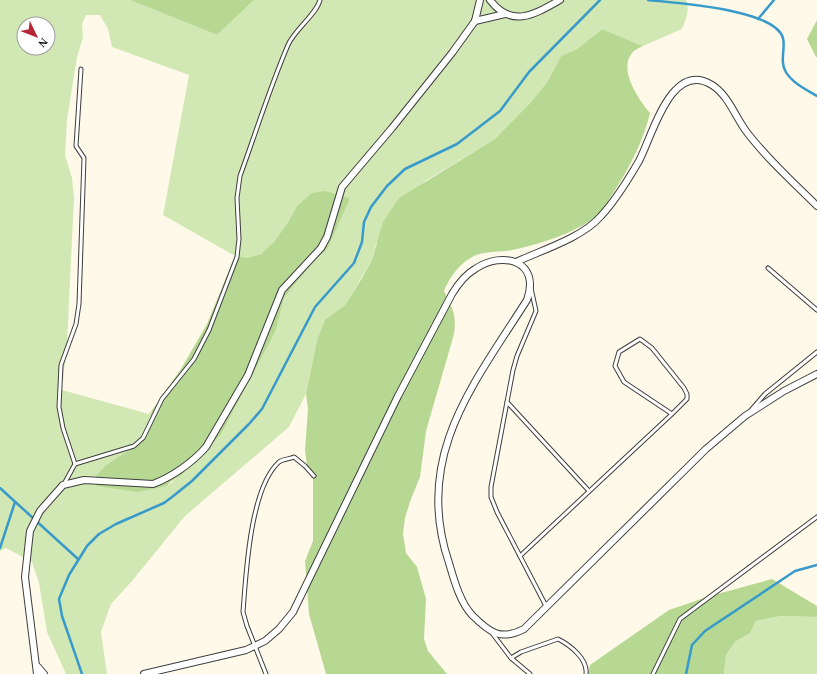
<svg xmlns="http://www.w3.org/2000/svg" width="817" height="674" font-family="Georgia,serif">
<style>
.green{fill:#d2e8b4;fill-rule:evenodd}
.forest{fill:#b7d893}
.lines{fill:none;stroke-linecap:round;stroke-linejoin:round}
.stream{stroke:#379acb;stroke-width:2.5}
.lane-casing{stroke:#3e3e3e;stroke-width:5}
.street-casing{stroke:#3e3e3e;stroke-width:8}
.lane{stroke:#fff;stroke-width:3}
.street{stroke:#fff;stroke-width:6}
</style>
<rect width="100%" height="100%" fill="#fff9e9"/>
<g class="green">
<path d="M 0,0 L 130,0 L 217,35 L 254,0 L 686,0 C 690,9 686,20 682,29 L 643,46 L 602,29 L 577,49 L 561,56 L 548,81 L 531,102 L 495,139 L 425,181 L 376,244 L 372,260 L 345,305 L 325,321 L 317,340 L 306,394 L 289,427 L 185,516 L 132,581 L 111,604 L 101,632 L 107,674 L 66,674 L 47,632 L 39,583 L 32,562 L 6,548 L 0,551 ZM 86,15 L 100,15 L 108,29 L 112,47 L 189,75 L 163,215 L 235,256 C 239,257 244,258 247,258 C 270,258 288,223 297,206 L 336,195 L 349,198 L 327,250 L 316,259 L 284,298 L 276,330 L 186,471 L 167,486 L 106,465 L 135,446 L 146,435 L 152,410 L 149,414 L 62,390 L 67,344 L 74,198 L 72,178 L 65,155 L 67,120 L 77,57 L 83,37 L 82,24 ZM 24,24 L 48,24 L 48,48 L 24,48 Z"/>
<polygon points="781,616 817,617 817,674 724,674 726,655 735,642 750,633 756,621"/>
</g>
<g class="forest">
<polygon points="130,0 254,0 217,35"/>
<polygon points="817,20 817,57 816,57 807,39"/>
<path d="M 602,29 L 643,46 C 639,48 634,50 632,53 C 618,70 639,100 650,113 C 643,143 627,172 610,198 C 607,203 604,209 600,213 C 581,231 543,243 517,249 C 507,252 495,251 484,253 C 465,256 451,274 444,291 C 452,308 457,314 454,334 L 426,431 L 420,477 L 411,499 L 405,518 L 403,534 L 406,553 L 417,567 L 426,599 L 424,639 L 428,651 L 447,674 L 326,674 L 309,614 L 305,561 L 313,541 L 313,477 L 307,466 L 305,450 L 308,409 L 306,394 L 317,340 L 325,320 L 345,305 L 362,278 L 372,260 L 383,222 L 399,198 L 495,139 L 531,102 L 548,81 L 561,56 L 577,49 Z"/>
<polygon points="325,191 350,198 327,250 316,259 284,298 276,330 221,434 199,459 194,460 182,475 170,482 167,486 137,492 97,486 96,476 106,465 135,446 146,435 152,410 181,369 207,324 235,256 248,258 261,254 274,242 287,224 297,206 312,193"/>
<polygon points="772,579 817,606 817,617 781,616 756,621 750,633 735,642 726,655 724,674 588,674 590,665 669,610 710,596"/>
</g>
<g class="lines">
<g class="stream">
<path d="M 648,0 C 675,3 775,9 783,38 C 785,46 782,55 783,63 C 784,79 805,89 817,96"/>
<polyline points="758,19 774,0"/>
<polyline points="0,488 78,559"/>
<polyline points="0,548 15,502"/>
<polyline points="82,674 62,616 59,599 69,575 87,546 99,534 116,524 164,503 172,497 192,481 249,424 262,409 315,307 354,263 362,242 364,222 371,207 387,186 405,169 457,144 500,111 529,72 600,0"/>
<polyline points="686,674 692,645 705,631 795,571 817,565"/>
</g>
<defs>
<g id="lane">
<polyline points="768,268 817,310"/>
<polyline points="531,288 536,311 517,356 513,370 491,487 491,497 497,512 546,606"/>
<polyline points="507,402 589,491"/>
<polyline points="752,409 765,394 817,352"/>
<polyline points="75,464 63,428 59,407 61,365 76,324 79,304 84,158 76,146 81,69"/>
<path d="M 64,484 L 75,464 L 134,446 L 143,438 L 162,399 L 194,359 L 209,330 L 237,257 L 239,239 L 237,198 L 240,176 C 256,132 270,87 288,45 C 295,29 316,15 320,0"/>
<polyline points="520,556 672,414 687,399 687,394 684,388 652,348 640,339 619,352 615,366 624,382 672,414"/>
<polyline points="492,633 511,658 530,674"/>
<path d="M 511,658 L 521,652 L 558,639 C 570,645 588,659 586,674"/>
<path d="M 266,674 L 247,626 L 243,612 C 246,574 250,488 279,462 C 283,459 290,459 294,457 L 305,466 L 314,476"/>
<polyline points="653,674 680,619 817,517"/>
</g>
<g id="street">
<path d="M 490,0 C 512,29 535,14 560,0"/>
<polyline points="475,21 505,14"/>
<path d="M 516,262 C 542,250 582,238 601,216 C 615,201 628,180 639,161 C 652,137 671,59 712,85 C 728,95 735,116 746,131 C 766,158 793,182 817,206"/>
<polyline points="38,667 44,674"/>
<path d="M 37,674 L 25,577 L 30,531 L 40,511 L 63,485 L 84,480 L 153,484 C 172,477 193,462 206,447 L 248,375 L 282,290 L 321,248 L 327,237 L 342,187 L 392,128 L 452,53 L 475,21 L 480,0"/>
<path d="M 144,674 L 246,650 L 265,641 L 279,629 L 293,612 L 398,396 L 452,294 C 458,284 465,275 475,269 C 503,250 541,261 527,300 C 473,385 413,457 449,563 C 454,580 460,602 472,615 C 490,633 501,641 524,629 L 706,449 L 745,416 L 784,391 L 817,374"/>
</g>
</defs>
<use href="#lane" class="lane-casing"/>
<use href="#street" class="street-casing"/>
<use href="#lane" class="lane"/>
<use href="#street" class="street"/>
</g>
<g transform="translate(36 36) rotate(133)"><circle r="19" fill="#ffffff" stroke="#9d9d9d"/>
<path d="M0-3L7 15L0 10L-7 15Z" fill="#b82536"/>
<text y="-6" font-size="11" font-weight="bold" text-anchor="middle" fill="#0b0b0b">N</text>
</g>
</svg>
